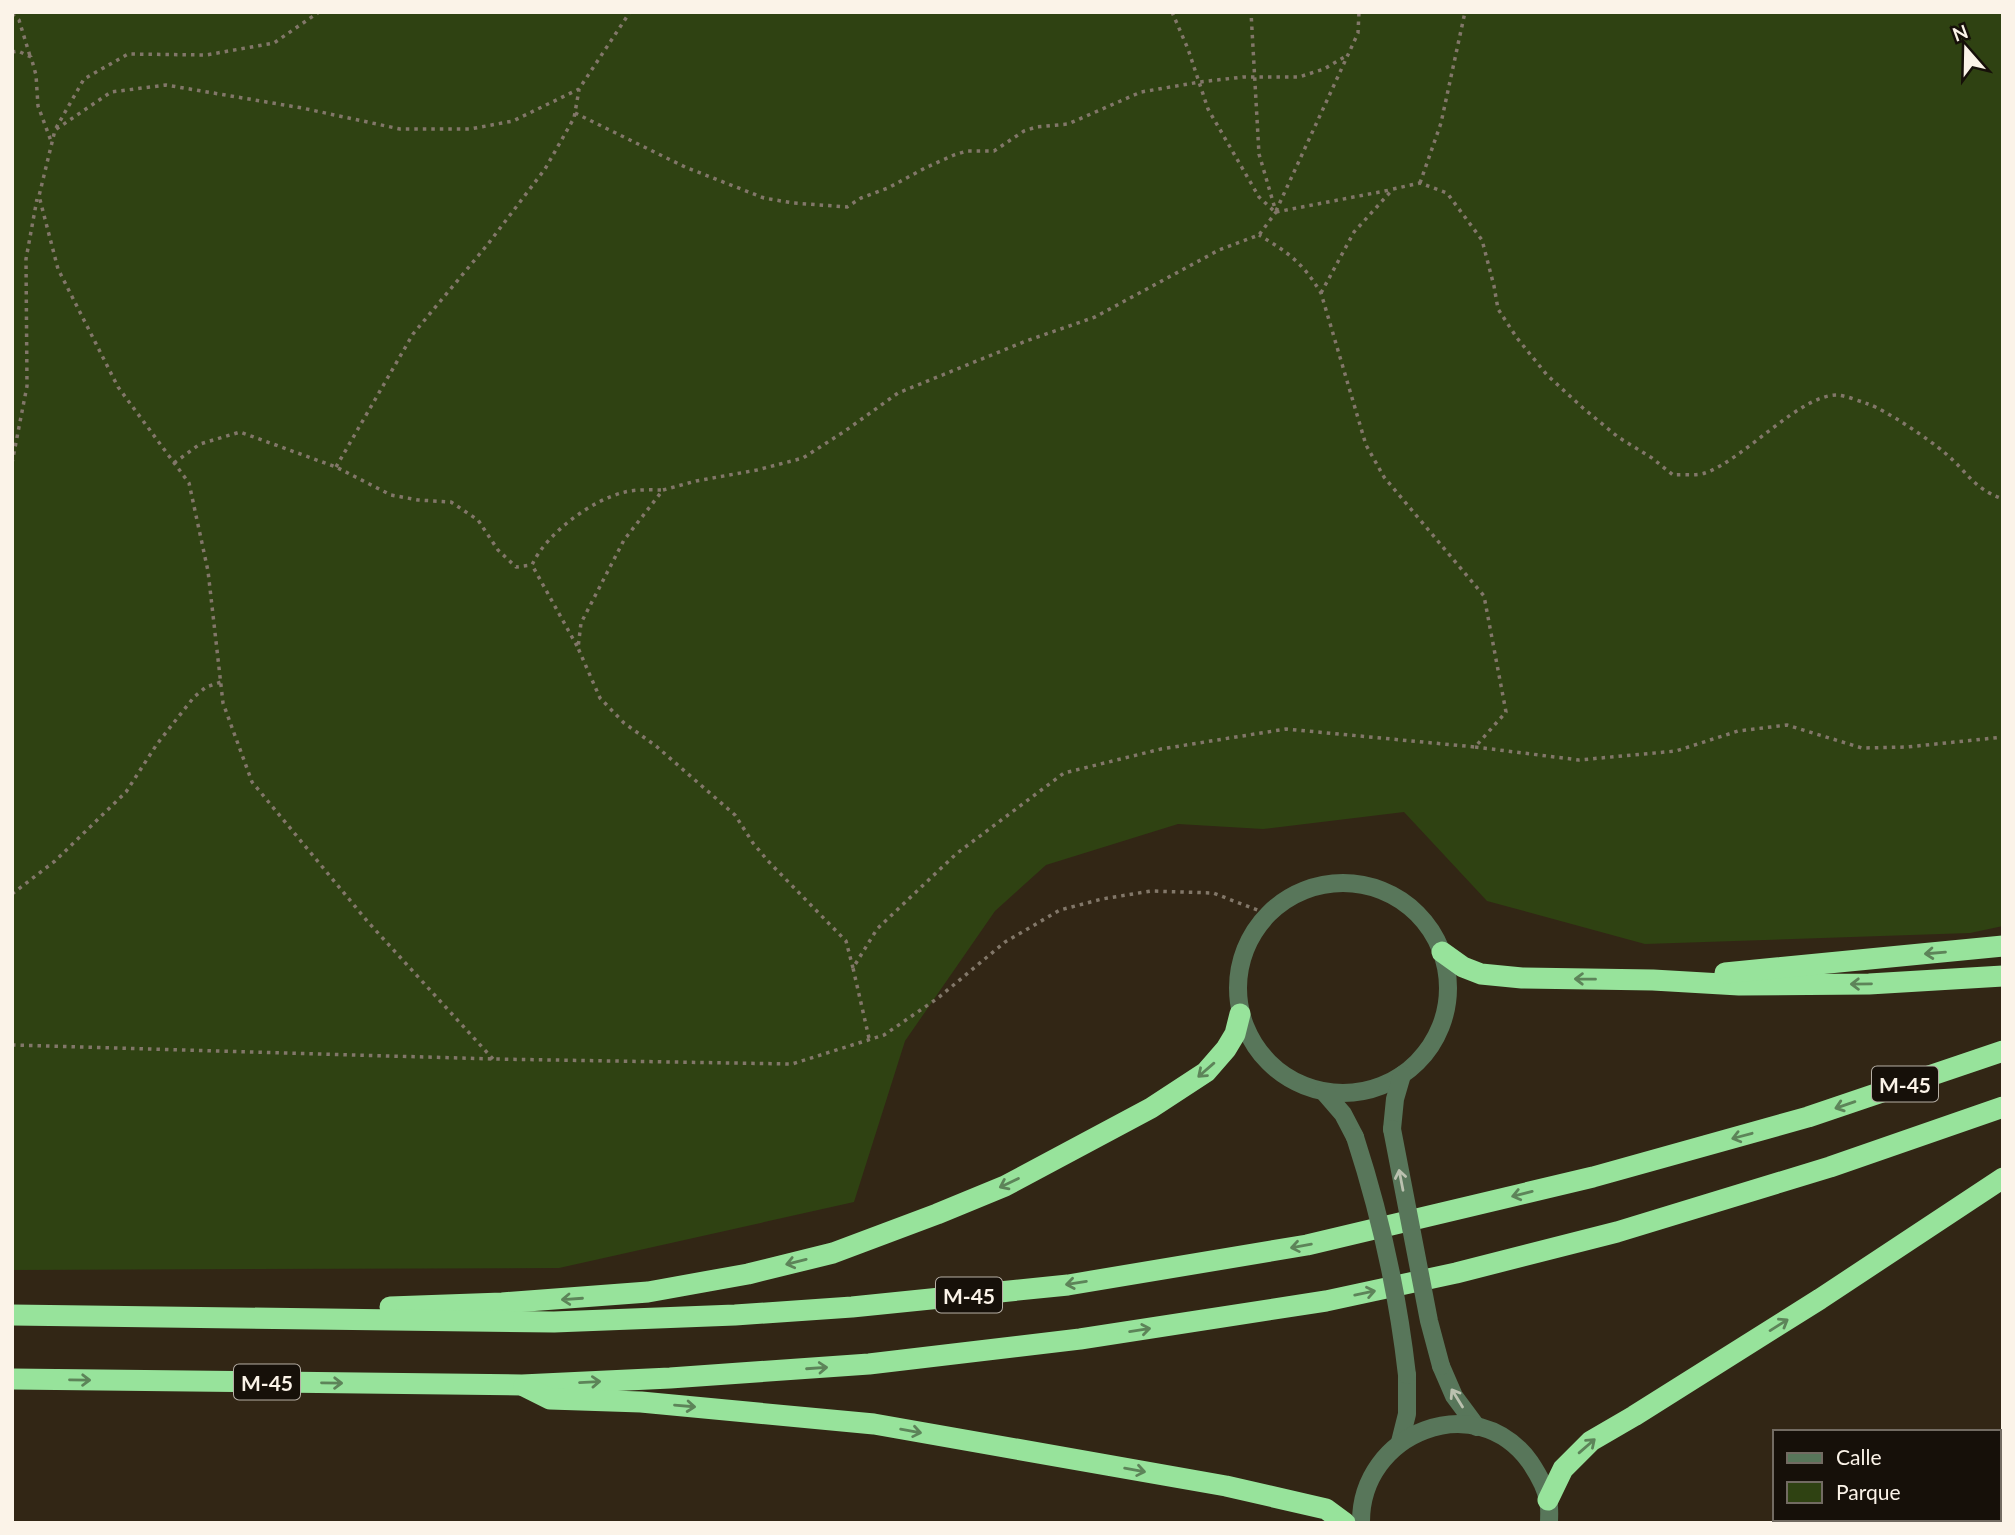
<svg xmlns="http://www.w3.org/2000/svg" width="2015" height="1535" font-family="Lato,sans-serif">
<style>
.green{fill:#2f4212}
.lines{fill:none;stroke-linecap:round;stroke-linejoin:round}
.path{stroke:#827769;stroke-width:3.5;stroke-dasharray:3.5 5;stroke-linecap:butt}
.minor{stroke:#58765a;stroke-width:18}
.highway{stroke:#97e39b;stroke-width:21}
.minor-bridge{stroke:#58765a;stroke-width:18}
.oneway{stroke:#5d8459}
.oneway2{stroke:#bac1af}
.labels{text-anchor:middle;dominant-baseline:central;stroke-width:7;stroke-linejoin:round;paint-order:stroke}
.shield{fill:#161009;stroke:#b6afa5;stroke-width:2}
.shield-label{font-size:21px;font-weight:bold;fill:#fbf3e8}
</style>
<rect width="100%" height="100%" fill="#322615"/>
<polygon class="green" points="12,12 2003,12 2003,926 1970,933 1645,944 1487,901 1404,812 1263,829 1178,824 1046,865 995,911 905,1041 854,1202 559,1268 12,1270"/>
<g class="lines">
<g class="path">
<polyline points="1172,12 1188,49 1208,109 1259,197 1274,211"/>
<polyline points="12,14 19,20 30,56"/>
<polyline points="12,52 18,51 31,57 36,75 38,106 51,141"/>
<polyline points="575,113 685,167 764,198 793,203 847,207 861,198 888,188 925,168 954,155 967,151 994,151 1024,131 1036,127 1068,124 1141,92 1200,82 1243,77 1299,77 1324,69 1348,55"/>
<polyline points="56,128 84,79 128,54 206,55 274,43 319,12"/>
<polyline points="1420,183 1441,123 1465,12"/>
<polyline points="1276,211 1358,33 1359,12"/>
<polyline points="1276,212 1390,190"/>
<path d="M 1321,293 L 1354,232 L 1393,189 L 1420,183 L 1447,193 L 1482,240 L 1494,286 L 1498,309 L 1517,338 L 1547,375 L 1583,408 L 1618,437 L 1652,458 L 1673,475 C 1683,474 1696,476 1705,473 C 1745,459 1800,394 1838,395 C 1847,396 1859,401 1868,404 C 1886,410 1930,440 1945,453 C 1968,472 1972,488 2003,499"/>
<polyline points="12,463 27,386 26,259 37,199"/>
<polyline points="174,463 200,444 240,432 336,467 391,495 418,500 451,502 478,520 498,550 516,567 532,565"/>
<polyline points="336,467 413,334 488,244 545,169 574,118 579,90"/>
<path d="M 577,646 L 532,565 C 546,534 591,500 625,492 C 637,489 651,490 663,490"/>
<polyline points="1475,747 1579,760 1676,751 1738,731 1787,725 1862,748 1907,747 2003,737"/>
<polyline points="12,894 55,861 126,792 157,744 194,697 206,687 221,682"/>
<polyline points="853,968 846,941 768,861 753,843 735,815 656,746 624,723 600,698 578,648 581,623 624,540 663,490 696,481 757,470 803,458 845,431 898,393 1026,341 1095,317 1219,250 1259,235 1276,212 1259,154 1251,12"/>
<path d="M 869,1038 L 853,968 L 877,929 L 956,854 L 1064,773 L 1161,749 L 1286,729 L 1475,747 L 1506,712 L 1484,596 L 1384,477 L 1366,445 L 1321,293 C 1303,263 1289,253 1259,235"/>
<polyline points="12,1045 493,1059 792,1064 884,1035 938,998 1005,942 1060,910 1102,899 1151,891 1213,893 1268,914"/>
<polyline points="493,1059 368,922 252,782 223,703 208,571 189,483 118,387 58,269 39,196 55,130 111,92 166,85 302,108 400,129 470,129 513,121 579,89 630,12"/>
</g>
<g class="minor">
<circle cx="1343" cy="988" r="105"/>
<polyline points="1324,1092 1343,1114 1355,1137"/>
<polyline points="1392,1129 1395,1099 1402,1075"/>
<polyline points="1441,1366 1454,1396 1477,1427"/>
<polyline points="1400,1442 1407,1414 1407,1375"/>
<path d="M 1361,1523 C 1360,1432 1476,1387 1530,1462 C 1538,1474 1546,1487 1548,1501 C 1550,1508 1549,1516 1549,1523"/>
</g>
<g class="highway">
<polyline points="1442,952 1463,967 1481,974 1522,978 1653,980 1739,985 1869,984 2003,976"/>
<polyline points="1725,973 2003,946"/>
<polyline points="390,1307 502,1303 648,1292 748,1274 833,1253 937,1214 1005,1186 1151,1108 1206,1072 1226,1049 1235,1034 1240,1014"/>
<polyline points="12,1315 554,1322 735,1315 852,1307 1068,1285 1307,1245 1593,1177 1808,1117 2003,1051"/>
<polyline points="12,1379 522,1385 670,1378 869,1364 1080,1339 1326,1301 1456,1273 1617,1232 1830,1167 2003,1107"/>
<polyline points="524,1386 550,1399 641,1402 874,1424 1226,1486 1326,1509 1345,1523"/>
<polyline points="1548,1500 1563,1469 1591,1441 1634,1416 1820,1299 2003,1178"/>
</g>
<g class="minor-bridge">
<polyline points="1392,1129 1429,1321 1441,1366"/>
<path d="M 1355,1137 C 1380,1214 1398,1295 1407,1375"/>
</g>
</g>
<defs><path id="oneway-shaft" d="M-6 0H5M1.5-3L5.5 0L1.5 3" fill="none" stroke-width="1.6" stroke-linecap="round" stroke-linejoin="round" transform="scale(1.75)"/></defs>
<g class="oneway">
<use href="#oneway-shaft" transform="translate(1935 953) rotate(175)"/>
<use href="#oneway-shaft" transform="translate(1585 979) rotate(-179)"/>
<use href="#oneway-shaft" transform="translate(1861 984) rotate(179)"/>
<use href="#oneway-shaft" transform="translate(1206 1070) rotate(139)"/>
<use href="#oneway-shaft" transform="translate(1845 1105) rotate(161)"/>
<use href="#oneway-shaft" transform="translate(1742 1136) rotate(165)"/>
<use href="#oneway-shaft" transform="translate(1009 1183) rotate(154)"/>
<use href="#oneway-shaft" transform="translate(1522 1194) rotate(166)"/>
<use href="#oneway-shaft" transform="translate(1301 1246) rotate(170)"/>
<use href="#oneway-shaft" transform="translate(796 1262) rotate(166)"/>
<use href="#oneway-shaft" transform="translate(1076 1283) rotate(171)"/>
<use href="#oneway-shaft" transform="translate(1365 1293) rotate(-12)"/>
<use href="#oneway-shaft" transform="translate(572 1299) rotate(176)"/>
<use href="#oneway-shaft" transform="translate(1779 1325) rotate(-32)"/>
<use href="#oneway-shaft" transform="translate(1140 1330) rotate(-9)"/>
<use href="#oneway-shaft" transform="translate(817 1368) rotate(-4)"/>
<use href="#oneway-shaft" transform="translate(80 1380) rotate(1)"/>
<use href="#oneway-shaft" transform="translate(590 1382) rotate(-3)"/>
<use href="#oneway-shaft" transform="translate(332 1383) rotate(1)"/>
<use href="#oneway-shaft" transform="translate(685 1406) rotate(5)"/>
<use href="#oneway-shaft" transform="translate(911 1431) rotate(10)"/>
<use href="#oneway-shaft" transform="translate(1587 1446) rotate(-41)"/>
<use href="#oneway-shaft" transform="translate(1135 1470) rotate(10)"/>
</g>
<g class="oneway2">
<use href="#oneway-shaft" transform="translate(1401 1180) rotate(-101)"/>
<use href="#oneway-shaft" transform="translate(1457 1398) rotate(-122)"/>
</g>
<g class="labels">
<g class="shield">
<rect x="1872" y="1066.5" width="66" height="35" rx="5"/>
<rect x="936" y="1277.5" width="66" height="35" rx="5"/>
<rect x="234" y="1364.5" width="66" height="35" rx="5"/>
</g>
<g class="shield-label">
<text x="1905" y="1084">M-45</text>
<text x="969" y="1295">M-45</text>
<text x="267" y="1382">M-45</text>
</g>
</g>
<rect width="2015" height="1535" fill="none" stroke="#fbf3e8" stroke-width="28"/>
<rect x="1773" y="1430" width="228" height="91" fill="#161009" stroke="#726b62" stroke-width="2"/>
<rect x="1787" y="1453" width="35" height="10" fill="#58765a" stroke="#726b62" stroke-width="2"/>
<text x="1836" y="1465" font-size="21" fill="#fbf3e8">Calle</text>
<rect x="1787" y="1482" width="35" height="21" fill="#2f4212" stroke="#726b62" stroke-width="2"/>
<text x="1836" y="1500" font-size="21" fill="#fbf3e8">Parque</text>
<g transform="translate(1966 49) rotate(340)" stroke="#161009" stroke-width="5" paint-order="stroke">
<path d="M0-5L12 26L0 18L-12 26Z" fill="#fbf3e8"/>
<text y="-10" font-size="19" font-weight="bold" text-anchor="middle" fill="#fbf3e8">N</text>
</g>
</svg>
